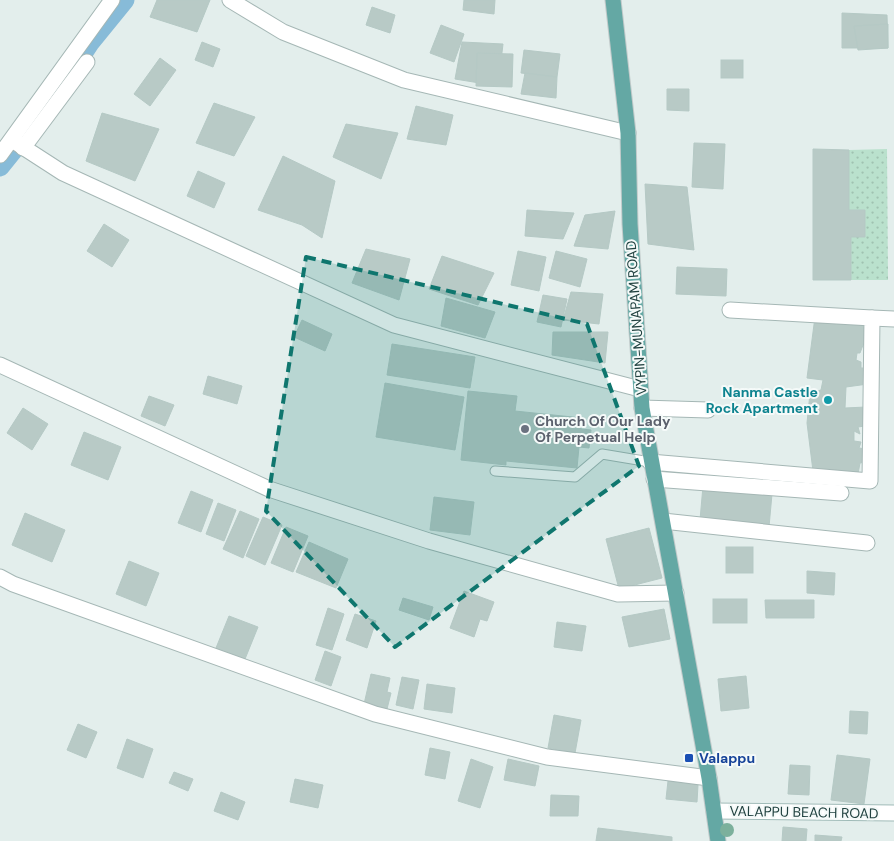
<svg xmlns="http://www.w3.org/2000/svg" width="894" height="841" font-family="'DM Sans',sans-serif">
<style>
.park{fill:url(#park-dots)}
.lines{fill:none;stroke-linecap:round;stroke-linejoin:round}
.canal{stroke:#87bbd8;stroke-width:19}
.building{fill:#b8cac6;stroke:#b5c9c5}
.service-casing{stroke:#a5b7b5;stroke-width:11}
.minor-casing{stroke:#a5b7b5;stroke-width:17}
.secondary-casing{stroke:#a0bbb8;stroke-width:17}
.primary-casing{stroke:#c1caca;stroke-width:17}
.service{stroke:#fff;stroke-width:9}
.minor{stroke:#fff;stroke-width:15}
.secondary{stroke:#fff;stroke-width:15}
.primary{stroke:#64a8a4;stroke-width:15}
.tree{fill:#7cb09c}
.marked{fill:#0f766e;fill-opacity:0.2;stroke:#0f766e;stroke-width:4;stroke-dasharray:10 6;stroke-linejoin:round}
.culture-dot{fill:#0f9aa8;stroke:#f5faf9;stroke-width:2}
.worship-dot{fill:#6b7280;stroke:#f5faf9;stroke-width:2}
.transit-dot{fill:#1a4fb4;stroke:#f5faf9;stroke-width:2}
.labels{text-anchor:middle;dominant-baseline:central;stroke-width:4;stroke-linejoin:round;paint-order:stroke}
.street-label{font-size:14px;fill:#214240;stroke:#f5faf9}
.culture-label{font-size:14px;font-weight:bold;fill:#0d838f;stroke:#f5faf9;text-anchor:end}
.worship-label{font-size:14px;font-weight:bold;fill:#5b616d;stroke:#f5faf9;text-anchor:start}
.transit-label{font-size:14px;font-weight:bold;fill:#164399;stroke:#f5faf9;text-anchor:start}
</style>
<defs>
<pattern id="park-dots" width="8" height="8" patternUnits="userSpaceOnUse" patternTransform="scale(1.25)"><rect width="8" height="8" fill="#bae1cd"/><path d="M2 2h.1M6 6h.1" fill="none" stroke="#a0c2b1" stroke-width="1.8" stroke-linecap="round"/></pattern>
</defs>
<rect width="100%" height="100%" fill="#e3eeec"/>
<polygon class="park" points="887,149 888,280 851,280 851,237 865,237 865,211 849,210 849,150"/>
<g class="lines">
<g class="canal">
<polyline points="63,84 90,43 125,0"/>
<polyline points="0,167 29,131"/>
</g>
</g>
<g class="building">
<polygon points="157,0 210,0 197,32 150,17"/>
<polygon points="464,0 495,0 494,14 463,10"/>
<polygon points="372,7 395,15 390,33 366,25"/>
<polygon points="842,13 887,15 888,48 842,48"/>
<polygon points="888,24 888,48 858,50 854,26"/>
<polygon points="441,25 464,34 454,62 430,53"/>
<polygon points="202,42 220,49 213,67 195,60"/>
<polygon points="462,42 503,44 498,86 455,79"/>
<polygon points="524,50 560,54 557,77 521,73"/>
<polygon points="477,53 513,54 512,87 476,86"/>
<polygon points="160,58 176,70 150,106 134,94"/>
<rect x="721" y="60" width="22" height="18"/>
<polygon points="525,73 557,77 556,98 521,94"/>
<polygon points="667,89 689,89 689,111 667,110"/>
<polygon points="214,103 255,117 234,156 196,143"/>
<polygon points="416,106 453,115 446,145 407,139"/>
<polygon points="102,113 159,129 135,181 86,161"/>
<polygon points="346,124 398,133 381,179 333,157"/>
<polygon points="694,143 725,144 723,189 692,187"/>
<polygon points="813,149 849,150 849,210 865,210 865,237 851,237 851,280 813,280"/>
<polygon points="283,156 335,181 322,238 302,225 258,210"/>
<polygon points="198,171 225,183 214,208 187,196"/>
<polygon points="645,184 687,187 694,250 648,244"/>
<polygon points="527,210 574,213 563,239 525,236"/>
<polygon points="615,211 608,249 574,246 585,215"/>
<polygon points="104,224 129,240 112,267 87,251"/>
<polygon points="366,249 410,259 399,300 352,283"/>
<polygon points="518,251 546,257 539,291 511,285"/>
<polygon points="556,251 587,259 580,287 549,278"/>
<polygon points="442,256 494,273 478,305 429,289"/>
<polygon points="677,267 727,269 726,296 676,294"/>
<polygon points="571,292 603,294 599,324 563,320"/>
<polygon points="543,295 567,299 561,327 537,322"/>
<polygon points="446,298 495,312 485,338 441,326"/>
<polygon points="815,317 863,323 868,331 867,345 863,345 860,353 857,353 856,360 861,362 861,368 868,368 868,384 846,387 845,408 866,407 865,426 858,427 860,434 854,431 854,441 861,442 859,448 866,449 865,462 860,463 858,474 813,471 807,423 810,393 821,390 823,380 807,378"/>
<polygon points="302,320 332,334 325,351 294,337"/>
<polygon points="553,332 608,332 605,363 552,355"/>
<polygon points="392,344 475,357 470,388 387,375"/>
<polygon points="208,376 242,386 237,404 203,394"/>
<polygon points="385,383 464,397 455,450 376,437"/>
<polygon points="468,391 517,396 515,411 582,418 581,429 591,430 589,448 579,447 577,468 506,461 506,465 461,460"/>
<polygon points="149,396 174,405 165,426 141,416"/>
<polygon points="23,408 48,424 32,450 7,433"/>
<polygon points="84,432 121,447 108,480 71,465"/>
<polygon points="703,486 772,494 769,527 700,520"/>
<polygon points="191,491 213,500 201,532 178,523"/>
<polygon points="434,497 474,502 470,535 430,530"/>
<polygon points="218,503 236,510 224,541 206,534"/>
<polygon points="240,511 259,519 243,558 223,549"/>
<polygon points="25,513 65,530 52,562 12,545"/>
<polygon points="263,517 282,525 265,565 246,556"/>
<polygon points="286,527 308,536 293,572 271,563"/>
<polygon points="649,528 662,578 619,589 606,539"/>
<polygon points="309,542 348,559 336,588 296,572"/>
<rect x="726" y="547" width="27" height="26"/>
<polygon points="129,561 159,573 146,606 116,594"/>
<polygon points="807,571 835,573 834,595 807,593"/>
<polygon points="464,591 494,602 487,621 480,619 474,637 450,628"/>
<polygon points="403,598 433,607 429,620 399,610"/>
<rect x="713" y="599" width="34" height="24"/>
<polygon points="765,600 814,600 814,618 766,618"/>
<polygon points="328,608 344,614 332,650 316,645"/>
<polygon points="664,609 670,639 629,647 622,617"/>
<polygon points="355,614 376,621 367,648 346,640"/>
<polygon points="229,616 258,627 245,659 216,648"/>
<polygon points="557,622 586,626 582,651 554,647"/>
<polygon points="325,651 341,657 331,686 315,680"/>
<polygon points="371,674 390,678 387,692 391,693 387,709 364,704"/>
<polygon points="746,676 749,708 721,711 718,679"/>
<polygon points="402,677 419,680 413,709 396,705"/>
<polygon points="427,684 455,688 452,713 424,709"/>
<polygon points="850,711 868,712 867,734 849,733"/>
<polygon points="554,715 581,720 575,753 548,748"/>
<polygon points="78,724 97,732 86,758 67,750"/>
<polygon points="127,739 153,749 143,778 117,768"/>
<polygon points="430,748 450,752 445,779 425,775"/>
<polygon points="837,755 870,759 864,804 831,800"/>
<polygon points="471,759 493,767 480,808 458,801"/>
<polygon points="508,759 539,766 535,786 504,780"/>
<polygon points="790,765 810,766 809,795 788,794"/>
<polygon points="174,772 193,779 188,791 169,783"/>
<polygon points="295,779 323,785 318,808 290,802"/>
<polygon points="668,781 698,785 697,802 666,799"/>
<polygon points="221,792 245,802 238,820 214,811"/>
<polygon points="551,795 579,796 578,816 550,816"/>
<polygon points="783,827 807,829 806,841 782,841"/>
<polygon points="598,828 672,837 672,841 596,841"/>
<polygon points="815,835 842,837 841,841 815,841"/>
</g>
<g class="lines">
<defs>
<polyline id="service" points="495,471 575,477 602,454 650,462"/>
<g id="minor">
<polyline points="230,0 283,32 404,80 628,133"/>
<polyline points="12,140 63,173 394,325 640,389"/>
<polyline points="23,148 87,62"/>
<polyline points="0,155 112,0"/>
<polyline points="872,318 894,319"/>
<polyline points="0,365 269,489 429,541 618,594 676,593"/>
<polyline points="642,408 708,410"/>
<polyline points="650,462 870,481 872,318 730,310"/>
<polyline points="654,479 841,493"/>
<polyline points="663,521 867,543"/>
<polyline points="0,577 13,584 375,714 547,757 709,778"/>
</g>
<polyline id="secondary" points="714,811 894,813"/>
<polyline id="primary" points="613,0 628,133 630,224 642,408 709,778 718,841"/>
</defs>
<use href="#service" class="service-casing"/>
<use href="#minor" class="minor-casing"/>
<use href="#secondary" class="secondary-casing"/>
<use href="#primary" class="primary-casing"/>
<use href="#service" class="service"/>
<use href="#minor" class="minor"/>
<use href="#secondary" class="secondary"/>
<use href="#primary" class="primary"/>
</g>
<circle class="tree" cx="727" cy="830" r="7"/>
<path class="marked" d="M 306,257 L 587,324 L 639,466 L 395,647 L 266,511 Z"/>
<circle class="culture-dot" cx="828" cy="400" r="5"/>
<circle class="worship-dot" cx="525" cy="429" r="5"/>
<rect class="transit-dot" x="684" y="753" width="10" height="10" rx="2.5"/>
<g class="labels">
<g class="street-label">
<text transform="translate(636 318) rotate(-94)">VYPIN-MUNAPAM ROAD</text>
<text transform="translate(804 812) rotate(1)">VALAPPU BEACH ROAD</text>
</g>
<g class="culture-label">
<text x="818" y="392">Nanma Castle<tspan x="818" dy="16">Rock Apartment</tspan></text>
</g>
<g class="worship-label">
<text x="535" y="421">Church Of Our Lady<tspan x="535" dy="16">Of Perpetual Help</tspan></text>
</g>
<g class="transit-label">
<text x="699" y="758">Valappu</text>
</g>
</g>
</svg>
